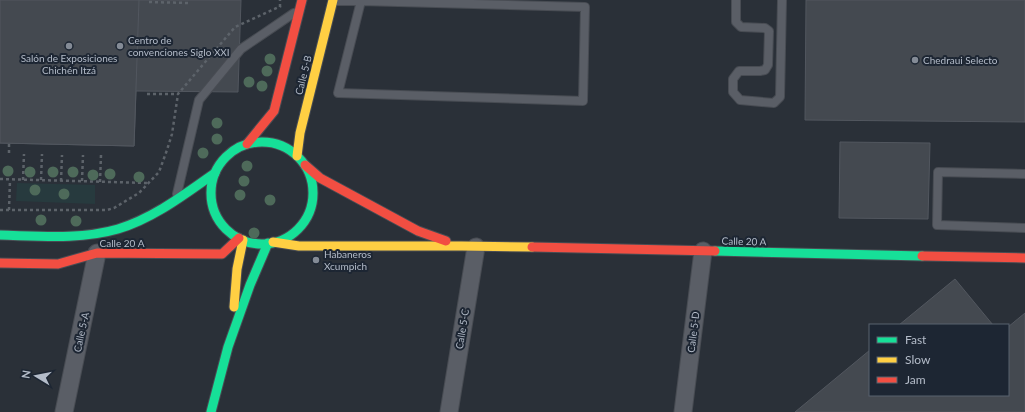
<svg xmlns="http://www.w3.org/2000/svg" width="1025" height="412" font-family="Lato,sans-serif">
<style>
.green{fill:#273a3e}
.building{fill:#444950;stroke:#52575f}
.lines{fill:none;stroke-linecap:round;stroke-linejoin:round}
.lane-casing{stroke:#484c53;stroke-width:10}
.street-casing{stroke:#484c53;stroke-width:19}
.fast-casing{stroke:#484c53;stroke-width:11}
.slow-casing{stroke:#484c53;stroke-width:11}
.jam-casing{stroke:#484c53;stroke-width:11}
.path{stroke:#5d636a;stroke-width:2.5;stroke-dasharray:3 3;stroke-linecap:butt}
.lane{stroke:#5a5e66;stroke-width:8}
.street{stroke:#5a5e66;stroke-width:17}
.fast{stroke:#16e098;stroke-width:9}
.slow{stroke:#ffcf43;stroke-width:9}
.jam{stroke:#f24e42;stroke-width:9}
.tree{fill:#4e6a5a}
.poi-dot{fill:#848b96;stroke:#1d2633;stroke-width:1.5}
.labels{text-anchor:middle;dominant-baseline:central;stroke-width:4;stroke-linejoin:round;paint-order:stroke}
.poi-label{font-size:10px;fill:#b4bcc9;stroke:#1d2633;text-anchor:start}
.street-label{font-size:10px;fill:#b4bcc9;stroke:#1d2633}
</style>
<rect width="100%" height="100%" fill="#2a3038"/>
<polygon class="green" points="17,183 95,185 95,204 16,201"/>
<g class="building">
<polygon points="0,0 241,0 238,92 136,91 134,146 0,143"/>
<polygon points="0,0 139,0 134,146 0,143"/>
<polygon points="806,0 1025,0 1025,122 805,120"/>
<polygon points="840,142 930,143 928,219 839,218"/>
<polygon points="955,279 993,325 899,325"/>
<polygon points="1025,313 1025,412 795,412 870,350 870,395 1008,395 1008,327"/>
</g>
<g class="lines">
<defs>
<g id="lane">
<polyline points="736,0 736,22 741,27 765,28 769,31 768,65 765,70 760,71 739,71 733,79 733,92 740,100 774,103 780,97 782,0"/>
<polyline points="333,1 361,1 585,7 583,101 338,93 361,1"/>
<polyline points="1025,174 938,172 937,225 1025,228"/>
<polyline points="177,194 199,100 241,49 294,13"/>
</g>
<g id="street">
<polyline points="64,412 97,253"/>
<polyline points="449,412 476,247"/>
<polyline points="683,412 703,251"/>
</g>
<g id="fast">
<circle cx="262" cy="193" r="51"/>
<path d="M 0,235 C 39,236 80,240 118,229 C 154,218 185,194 215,173"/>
<polyline points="715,251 922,256"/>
<polyline points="211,412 228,347 250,285 268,243"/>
</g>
<g id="slow">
<polyline points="297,156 300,133 333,0"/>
<polyline points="273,242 299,246 462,246 532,247"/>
<polyline points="234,307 237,269 243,240"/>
</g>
<g id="jam">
<polyline points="247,144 274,111 302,0"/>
<polyline points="305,165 320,178 418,231 446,241"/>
<polyline points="532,247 715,251"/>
<polyline points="922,256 1025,258"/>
<polyline points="0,263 58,264 97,253 222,254 239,238"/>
</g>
</defs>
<use href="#lane" class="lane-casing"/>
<use href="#street" class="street-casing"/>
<use href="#fast" class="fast-casing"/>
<use href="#slow" class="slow-casing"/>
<use href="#jam" class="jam-casing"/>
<g class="path">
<polyline points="149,2 188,3"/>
<polyline points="280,7 280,0"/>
<polyline points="147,94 178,94"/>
<polyline points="9,153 9,143"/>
<polyline points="0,179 148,183"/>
<polyline points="23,180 24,154"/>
<polyline points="41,180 42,154"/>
<polyline points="61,181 62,155"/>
<polyline points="82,181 83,155"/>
<polyline points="100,182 101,155"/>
<polyline points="0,210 107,210 114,208 139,193 159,172 167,150 172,134 178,94 235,27 281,6"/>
<polyline points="9,210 10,180"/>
</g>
<use href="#lane" class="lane"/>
<use href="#street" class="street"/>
<use href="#fast" class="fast"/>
<use href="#slow" class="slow"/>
<use href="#jam" class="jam"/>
</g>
<g class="tree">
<circle cx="270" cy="59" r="5.5"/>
<circle cx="267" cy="71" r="5.5"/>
<circle cx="249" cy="82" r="5.5"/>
<circle cx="262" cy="86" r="5.5"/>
<circle cx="217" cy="123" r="5.5"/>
<circle cx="217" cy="139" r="5.5"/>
<circle cx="203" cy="153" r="5.5"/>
<circle cx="247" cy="166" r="5.5"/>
<circle cx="8" cy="171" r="5.5"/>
<circle cx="30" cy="172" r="5.5"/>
<circle cx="53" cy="172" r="5.5"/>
<circle cx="73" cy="172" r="5.5"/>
<circle cx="110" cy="174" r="5.5"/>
<circle cx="93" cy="175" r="5.5"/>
<circle cx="139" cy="177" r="5.5"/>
<circle cx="244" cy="181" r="5.5"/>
<circle cx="35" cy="190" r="5.5"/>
<circle cx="64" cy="194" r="5.5"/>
<circle cx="240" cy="195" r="5.5"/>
<circle cx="270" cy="200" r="5.5"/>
<circle cx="41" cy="220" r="5.5"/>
<circle cx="76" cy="221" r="5.5"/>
<circle cx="254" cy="233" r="5.5"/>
</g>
<g class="poi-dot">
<circle cx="69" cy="46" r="4"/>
<circle cx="120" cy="46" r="4"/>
<circle cx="915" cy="60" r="4"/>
<circle cx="316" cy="260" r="4"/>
</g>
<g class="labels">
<g class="poi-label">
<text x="128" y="40">Centro de<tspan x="128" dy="12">convenciones Siglo XXI</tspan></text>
<text x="69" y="58" text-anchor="middle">Salón de Exposiciones<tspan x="69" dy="12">Chichén Itzá</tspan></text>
<text x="923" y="60">Chedraui Selecto</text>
<text x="324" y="254">Habaneros<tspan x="324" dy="12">Xcumpich</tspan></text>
</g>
<g class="street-label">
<text transform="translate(303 75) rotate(-76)">Calle 5-B</text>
<text transform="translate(744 241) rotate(1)">Calle 20 A</text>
<text x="122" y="243">Calle 20 A</text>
<text transform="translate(462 329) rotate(-81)">Calle 5-C</text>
<text transform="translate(81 332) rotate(-78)">Calle 5-A</text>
<text transform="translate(693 332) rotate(-83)">Calle 5-D</text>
</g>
</g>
<rect x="869" y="324" width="140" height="72" fill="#1d2633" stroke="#59626f"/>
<rect x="877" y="337" width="20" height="6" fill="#16e098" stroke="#59626f"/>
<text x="905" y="344" font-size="12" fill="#b4bcc9">Fast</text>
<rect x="877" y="357" width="20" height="6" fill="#ffcf43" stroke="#59626f"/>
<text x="905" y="364" font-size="12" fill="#b4bcc9">Slow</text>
<rect x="877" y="377" width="20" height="6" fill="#f24e42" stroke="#59626f"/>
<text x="905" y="384" font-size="12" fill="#b4bcc9">Jam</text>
<g transform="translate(36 376) rotate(280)" stroke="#1d2633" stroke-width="3" paint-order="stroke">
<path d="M0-3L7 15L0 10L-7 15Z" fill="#b4bcc9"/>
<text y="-6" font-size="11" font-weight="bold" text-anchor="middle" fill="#b4bcc9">N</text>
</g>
</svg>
